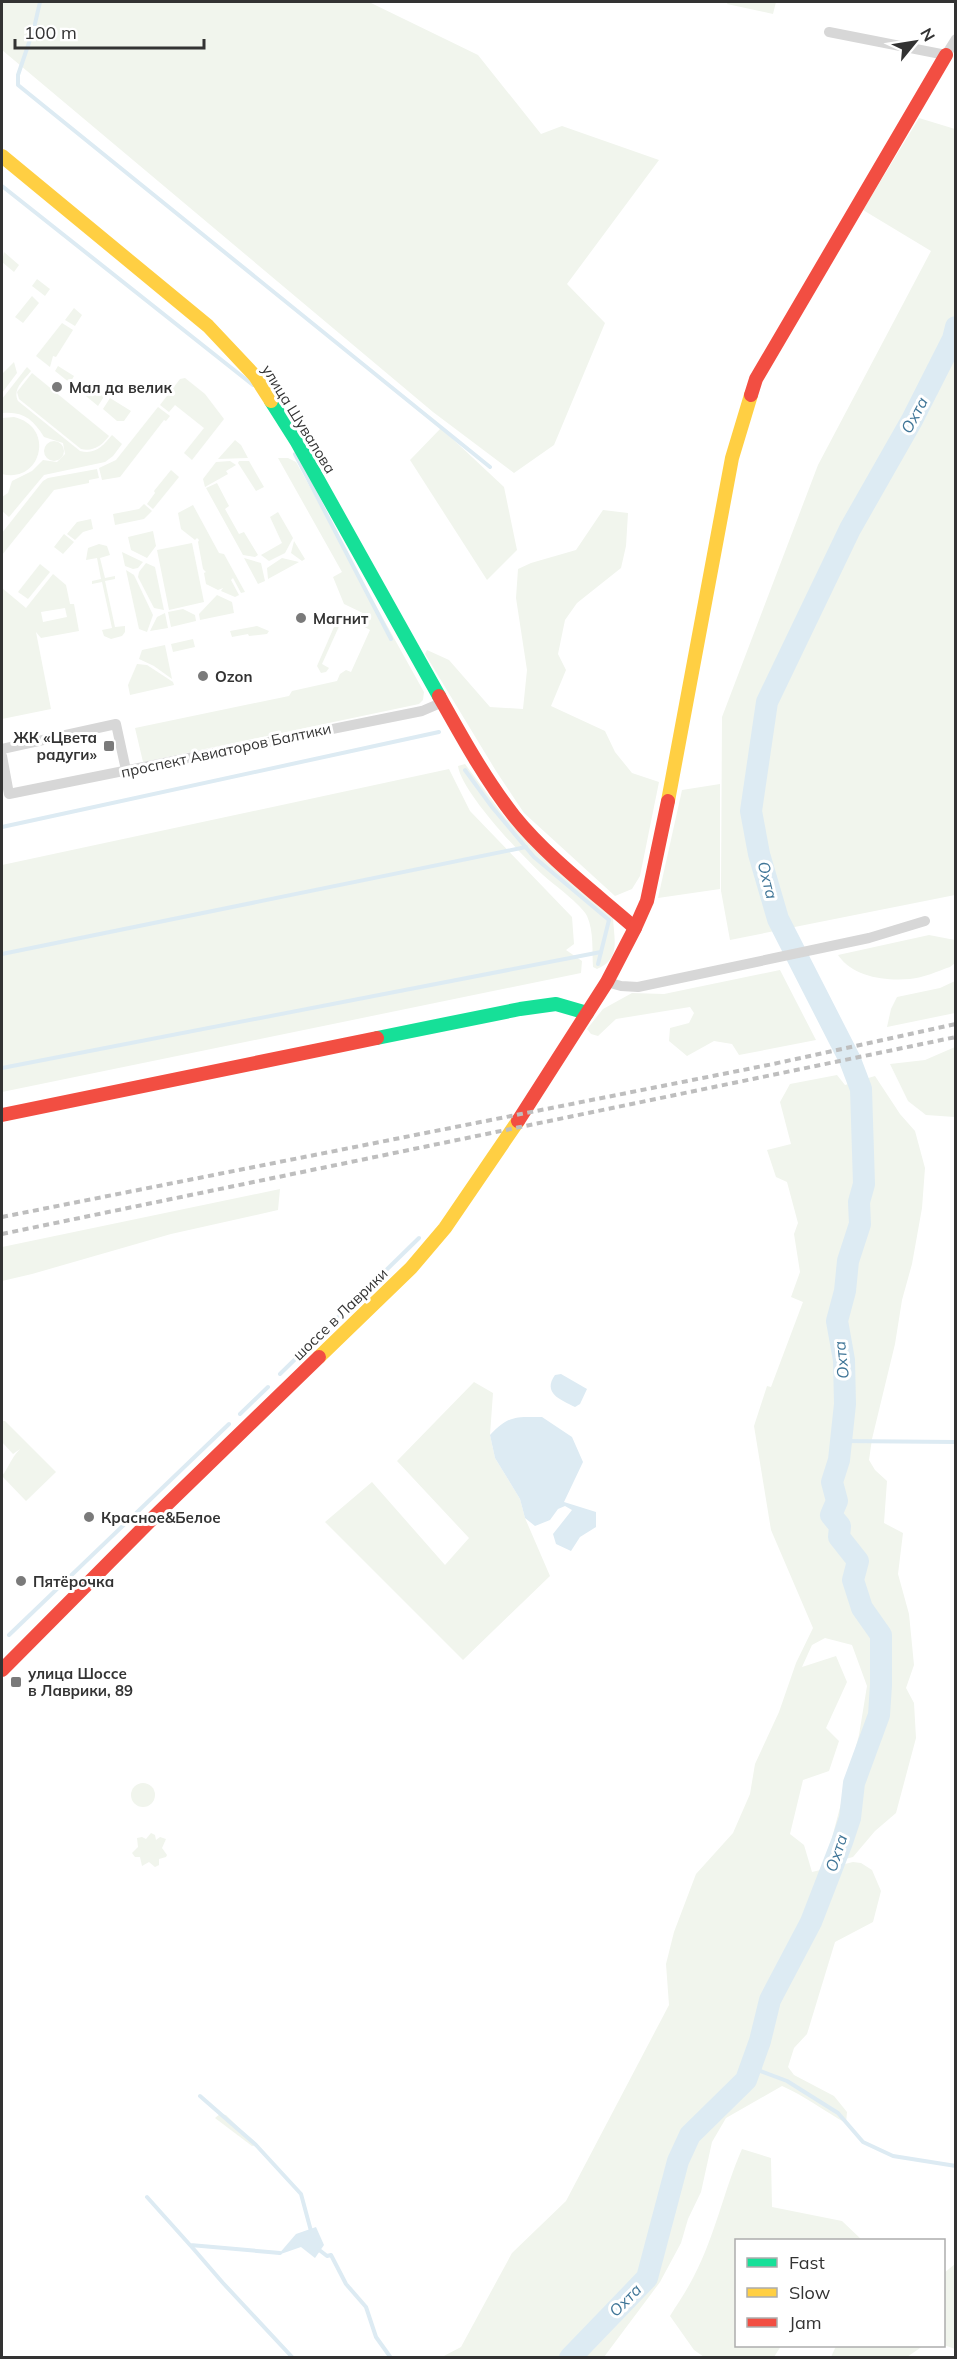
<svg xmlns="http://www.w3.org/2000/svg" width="957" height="2359" font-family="Mulish,sans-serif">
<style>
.green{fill:#f1f5ed;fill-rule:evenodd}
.water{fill:#ddebf3}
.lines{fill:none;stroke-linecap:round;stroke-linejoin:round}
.stream{stroke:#ddebf3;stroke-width:4}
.river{stroke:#ddebf3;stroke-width:22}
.street{stroke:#d7d7d7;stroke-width:10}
.fast{stroke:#16e098;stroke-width:14}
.slow{stroke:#ffcf43;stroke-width:14}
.jam{stroke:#f24e42;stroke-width:14}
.rail{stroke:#bebebe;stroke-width:4;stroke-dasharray:6 4.5;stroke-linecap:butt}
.poi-dot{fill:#7a7a7a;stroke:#fff;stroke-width:2}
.labels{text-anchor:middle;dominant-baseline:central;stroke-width:6;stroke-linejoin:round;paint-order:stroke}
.poi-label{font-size:15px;font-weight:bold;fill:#333;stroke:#fff;text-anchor:start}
.street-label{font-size:15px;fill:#333;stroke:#fff}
.water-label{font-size:16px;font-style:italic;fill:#3f7597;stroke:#fff}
</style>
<rect width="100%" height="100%" fill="#fff"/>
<g class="green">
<polygon points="2,2 369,2 478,55 541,134 562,126 659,160 567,284 605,323 554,445 514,473 433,412 2,50"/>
<polygon points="728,2 776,2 773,14 727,4"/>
<polygon points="919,118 955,129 955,895 730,940 721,891 722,717 818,465 931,251 863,210"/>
<polygon points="4,252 19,265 14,272 2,262"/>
<polygon points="37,279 50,289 45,296 32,286"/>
<polygon points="32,296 39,303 23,323 15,317"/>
<polygon points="74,308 82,315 75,326 65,320"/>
<polygon points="62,323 73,330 56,357 53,356 50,367 36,356"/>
<polygon points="14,362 17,373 2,393 2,374"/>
<polygon points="58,366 74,376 70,383 55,371"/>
<path d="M 27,367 L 31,371 C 24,380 12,389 18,401 L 80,451 C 95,455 103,446 112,435 L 122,444 L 113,456 L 105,462 L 44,475 L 9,517 L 2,511 L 2,497 L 8,493 L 12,481 L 32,471 L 43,460 L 57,462 L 65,454 L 63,443 L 44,437 C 33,419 23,411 2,413 L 2,399 Z"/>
<path d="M 32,373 L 109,436 C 102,445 94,452 81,449 L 19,399 L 17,392 Z"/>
<polygon points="185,378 205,394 224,419 192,460 184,453 204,428 175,405 169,412 160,405 180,379"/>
<polygon points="80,379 105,395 98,406 75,387"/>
<polygon points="110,398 131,411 124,421 117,421 103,409"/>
<polygon points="158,407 170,416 166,421 164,420 120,477 102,480 99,468 116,460"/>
<path d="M 14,417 C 56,427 41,484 2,474 L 2,418 Z"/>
<polygon points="441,428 504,487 517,550 487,580 410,460"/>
<polygon points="235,440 241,445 248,458 218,459"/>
<circle cx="54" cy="451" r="10"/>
<polygon points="278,458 288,458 296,462 424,692 423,700 419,704 143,762 135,728 289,696 292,691 337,681 340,674 346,670 351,672 370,630 361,625 367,615 344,604 333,577 342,572"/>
<polygon points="230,461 236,465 226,471 228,474 205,487 203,479 216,462"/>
<polygon points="239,461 249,461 264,487 256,491 238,463"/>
<polygon points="97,469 99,478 89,480 89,483 54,490 2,555 2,533 43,481 48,478"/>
<polygon points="171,470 179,477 153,509 147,504 155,493 154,491"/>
<polygon points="217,483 229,506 225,509 239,534 244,532 258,555 255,557 243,555 206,488"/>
<polygon points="144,504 152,511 144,519 115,525 113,514 139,509"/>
<polygon points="193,505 219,553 224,554 245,592 241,593 233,578 231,580 239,595 235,597 221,591 223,588 218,590 206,584 204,573 206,572 203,569 198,542 199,540 197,538 195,540 181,529 178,513"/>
<polygon points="603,510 628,513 626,546 621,568 577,603 565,620 558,654 566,670 551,706 605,731 615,752 632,773 659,782 640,876 632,889 615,896 524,813 496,771 425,654 427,650 449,660 490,707 523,709 527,670 516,598 518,569 531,563 576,550"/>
<polygon points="278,512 293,538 285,553 269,561 261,555 282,543 270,517"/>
<polygon points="91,519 93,529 83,532 75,540 67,534 77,522"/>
<polygon points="153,531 156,546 147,558 131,550 128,537"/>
<polygon points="64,534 74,542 63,554 54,547"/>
<polygon points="294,541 305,559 302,561 291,553"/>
<polygon points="192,543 204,602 169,610 157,550"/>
<polygon points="99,544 107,546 110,555 100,558 105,578 115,576 115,579 105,581 115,627 125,626 125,632 122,636 111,639 104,636 102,630 112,628 102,582 92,584 92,581 101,579 97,558 86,560 88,548"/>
<polygon points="122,552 143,562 138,568 133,569 125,566"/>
<polygon points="244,558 261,563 265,581 258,584"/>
<polygon points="282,558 299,562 268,579 267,568"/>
<polygon points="146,563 155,567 164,610 154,608 138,577 139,572"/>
<polygon points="40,564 50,572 28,599 18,592"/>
<polygon points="126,570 134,575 153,615 147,632 139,629"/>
<path d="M 53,574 L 66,585 L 70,604 L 74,604 L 79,631 L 41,638 L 36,632 L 51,709 L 2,719 L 2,588 L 26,608 ZM 65,608 L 67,617 L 43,622 L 41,612 Z"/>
<polygon points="217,595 232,602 234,613 200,620 199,614"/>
<polygon points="183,609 195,615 196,621 171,627 168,612"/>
<polygon points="165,613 168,628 150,631 157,617"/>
<polygon points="342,617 348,619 350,622 348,625 341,622 322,664 329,668 326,672 321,673 317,666 337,620"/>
<polygon points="257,626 269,631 267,634 249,636 248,634 232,637 230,631"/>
<polygon points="193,639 195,647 173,652 171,644"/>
<polygon points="165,645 172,679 154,666 139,659 142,650"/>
<polygon points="137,664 147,665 173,682 174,685 130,695 128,685"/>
<path d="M 465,764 L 506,819 L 613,917 C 614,940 621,959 597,969 L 593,967 C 592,952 594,931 587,916 C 582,905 553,884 543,875 C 522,856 462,793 458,766 Z"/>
<polygon points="449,769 470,811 572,917 574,944 566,950 582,961 581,973 2,1092 2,865"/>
<polygon points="720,784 720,889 658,898 682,790"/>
<path d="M 929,935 L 955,940 L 955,963 L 950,967 C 938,971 923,978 910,979 C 884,981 853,977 838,955 Z"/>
<polygon points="780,970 816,1040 739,1055 732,1044 714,1041 687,1056 669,1041 670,1028 689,1023 694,1013 690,1007 616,1019 598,1036 591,1034 587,1029 603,1009 632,993 664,994"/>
<polygon points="955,981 955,1013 887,1027 891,1009 897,997 940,988"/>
<polygon points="955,1047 955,1117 926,1115 908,1101 890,1064 925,1060"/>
<path d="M 837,1075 L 845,1085 L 875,1076 L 900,1114 L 915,1131 L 925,1168 L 922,1208 L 912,1264 L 902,1300 L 895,1344 L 872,1439 L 869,1460 L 875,1470 L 887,1481 L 884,1523 L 903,1533 L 898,1574 L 909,1614 L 914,1665 L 906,1688 L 914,1703 L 916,1738 L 896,1813 L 875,1831 L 853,1857 L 830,1863 L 828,1853 L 859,1735 L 867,1686 L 852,1645 L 825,1638 L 812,1645 L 802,1667 L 836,1656 L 847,1682 L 826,1728 L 839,1741 L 829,1771 L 803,1780 L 790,1834 L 804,1845 L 812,1872 L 853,1862 L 861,1863 L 872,1870 L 881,1891 L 873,1922 L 835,1942 L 807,2034 L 794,2048 L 788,2067 L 794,2075 L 834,2096 L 847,2112 L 846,2123 C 824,2111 805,2096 782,2086 L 726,2118 L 712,2142 L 701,2192 L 688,2219 L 681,2243 L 660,2282 L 604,2357 L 442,2357 L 461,2347 L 512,2253 L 566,2201 L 669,2005 L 666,1964 L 674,1932 L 696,1874 L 733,1833 L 750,1794 L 755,1764 L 779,1712 L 796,1663 L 813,1628 L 771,1530 L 754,1426 L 767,1386 L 771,1387 L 803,1302 L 791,1297 L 800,1272 L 794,1234 L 798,1223 L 787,1182 L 776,1177 L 767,1150 L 791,1144 L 780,1102 L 790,1084 Z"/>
<polygon points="280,1189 278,1210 171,1234 32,1274 2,1281 2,1247"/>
<polygon points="474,1382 493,1393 490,1435 495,1458 520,1499 525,1518 550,1576 463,1660 325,1522 372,1482 445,1565 469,1538 397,1461"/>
<path d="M 2,1421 L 5,1421 L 56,1472 L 26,1501 L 2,1476 C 9,1467 11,1458 20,1449 L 13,1454 L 2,1442 Z"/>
<circle cx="143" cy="1795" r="12"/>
<polygon points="151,1833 155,1835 156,1840 160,1837 166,1839 162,1848 167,1855 166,1857 159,1859 159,1865 155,1867 149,1862 142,1866 140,1857 135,1857 132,1853 138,1847 137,1838 142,1837 146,1839"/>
<polygon points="220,2114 226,2115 256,2145 252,2146 215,2118"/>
<path d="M 742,2149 L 771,2158 L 772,2207 L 842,2221 L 862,2240 L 736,2240 L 736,2346 L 781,2346 L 774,2357 L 704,2357 L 694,2350 L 670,2316 C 678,2303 687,2290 694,2276 C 715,2236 724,2190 742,2149 Z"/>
<polygon points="955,2264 956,2264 955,2349 944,2345 944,2273"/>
<polygon points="836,2346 923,2346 907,2357 831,2357"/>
</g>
<g class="water">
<path d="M 561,1374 L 587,1389 L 580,1404 L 575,1407 C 561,1400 542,1393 555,1375 Z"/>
<path d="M 542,1417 L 572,1437 L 583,1462 L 564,1502 L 596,1512 L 596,1527 L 580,1537 L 571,1551 L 556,1544 L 553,1534 L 572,1510 L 565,1506 L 558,1509 L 550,1520 L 535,1526 L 525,1518 L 520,1499 L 495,1458 L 490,1435 C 509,1415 516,1417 542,1417 Z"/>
<polygon points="316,2227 324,2245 315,2258 301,2247 278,2255 296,2234"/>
</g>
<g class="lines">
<g class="stream">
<polyline points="40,2 34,28 18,75 18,85 490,467"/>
<polyline points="2,186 253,385"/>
<polyline points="295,454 391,639"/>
<polyline points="465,770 492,807 534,857 609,920 598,964"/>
<polyline points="2,827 439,732"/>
<polyline points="2,954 526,847"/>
<polyline points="2,1068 601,952"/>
<polyline points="280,1374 419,1238"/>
<polyline points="240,1414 268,1387"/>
<polyline points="841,1441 956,1442"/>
<polyline points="9,1635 229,1424"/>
<polyline points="750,2067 787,2081 838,2113 863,2142 893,2156 956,2166"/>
<polyline points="200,2096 256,2145 301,2194 311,2231"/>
<polyline points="147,2197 190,2245 280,2253"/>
<polyline points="191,2246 223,2283 293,2358"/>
<polyline points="318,2249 327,2256 331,2255 346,2284 366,2307 376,2337 391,2358"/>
</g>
<polyline class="river" points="570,2358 647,2278 678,2161 690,2135 746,2080 760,2041 770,2000 811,1922 842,1842 850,1818 854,1783 879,1715 881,1685 881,1635 862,1608 853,1580 858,1561 839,1537 840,1526 831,1515 837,1501 832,1482 839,1460 845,1404 844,1360 837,1321 845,1291 848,1261 860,1224 859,1202 864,1184 861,1089 850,1060 778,919 759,854 751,811 767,702 850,529 912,420 953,339 956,327"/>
<g class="street">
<polyline points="829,32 946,55 956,39"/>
<polyline points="2,749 116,724 126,770"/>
<polyline points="2,756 9,794 422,711 443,702"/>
<polyline points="607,982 621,986 638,987 869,938 925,921"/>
</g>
<g class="fast">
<polyline points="271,401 297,442 439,696"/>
<polyline points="377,1038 520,1009 556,1004 587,1013"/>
</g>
<g class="slow">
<polyline points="2,156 208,326 255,376 271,401"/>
<polyline points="668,801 732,458 751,395"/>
<polyline points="319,1357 411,1268 445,1228 518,1121"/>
</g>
<g class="jam">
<polyline points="751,395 756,379 946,55"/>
<path d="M 439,696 C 462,737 485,779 514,816 C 547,857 595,893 635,928"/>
<polyline points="2,1115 377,1038"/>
<polyline points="518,1121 607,982 635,928 647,901 668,801"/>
<polyline points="2,1670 156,1515 319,1357"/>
</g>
<g class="rail">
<polyline points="2,1217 773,1064 956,1024"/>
<polyline points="2,1234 956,1037"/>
</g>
</g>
<g class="poi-dot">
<circle cx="57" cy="387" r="6"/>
<circle cx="301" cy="618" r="6"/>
<circle cx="203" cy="676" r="6"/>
<rect x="103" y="740" width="12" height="12" rx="3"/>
<circle cx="89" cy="1517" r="6"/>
<circle cx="21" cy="1581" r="6"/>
<rect x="10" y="1676" width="12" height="12" rx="3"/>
</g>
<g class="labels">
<g class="poi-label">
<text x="69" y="387">Мал да велик</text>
<text x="313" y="618">Магнит</text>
<text x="215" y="676">Ozon</text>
<text x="97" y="737" text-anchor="end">ЖК «Цвета<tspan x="97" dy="17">радуги»</tspan></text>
<text x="101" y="1517">Красное&amp;Белое</text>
<text x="33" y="1581">Пятёрочка</text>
<text x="28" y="1673">улица Шоссе<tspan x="28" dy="17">в Лаврики, 89</tspan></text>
</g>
<g class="street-label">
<text transform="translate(299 419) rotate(58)">улица Шувалова</text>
<text transform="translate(226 750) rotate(-12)">проспект Авиаторов Балтики</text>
<text transform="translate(340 1314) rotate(-44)">шоссе в Лаврики</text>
</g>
<g class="water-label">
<text transform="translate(914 415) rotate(-62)">Охта</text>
<text transform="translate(768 880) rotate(76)">Охта</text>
<text transform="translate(841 1360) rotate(-96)">Охта</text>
<text transform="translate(836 1853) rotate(-72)">Охта</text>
<text transform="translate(625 2300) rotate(-46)">Охта</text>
</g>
</g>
<rect width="957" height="2359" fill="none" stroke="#333333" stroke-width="6"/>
<rect x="735" y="2239" width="210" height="108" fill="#ffffff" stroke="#adadad" stroke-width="1.5"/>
<rect x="747" y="2258" width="30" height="9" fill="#16e098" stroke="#adadad" stroke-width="1.5"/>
<text x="789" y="2269" font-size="18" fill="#333333">Fast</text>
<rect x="747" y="2288" width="30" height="9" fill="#ffcf43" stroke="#adadad" stroke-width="1.5"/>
<text x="789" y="2299" font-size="18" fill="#333333">Slow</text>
<rect x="747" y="2318" width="30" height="9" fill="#f24e42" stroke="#adadad" stroke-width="1.5"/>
<text x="789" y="2329" font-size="18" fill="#333333">Jam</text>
<g transform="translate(915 42) rotate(60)" stroke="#ffffff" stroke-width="4.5" paint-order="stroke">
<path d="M0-4.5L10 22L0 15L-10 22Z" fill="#333333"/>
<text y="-9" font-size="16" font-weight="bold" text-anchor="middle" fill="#333333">N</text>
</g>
<path d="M15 39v9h189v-9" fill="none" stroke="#333333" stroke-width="3"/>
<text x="24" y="39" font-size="18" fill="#333333" stroke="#ffffff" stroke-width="4.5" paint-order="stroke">100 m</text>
</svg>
